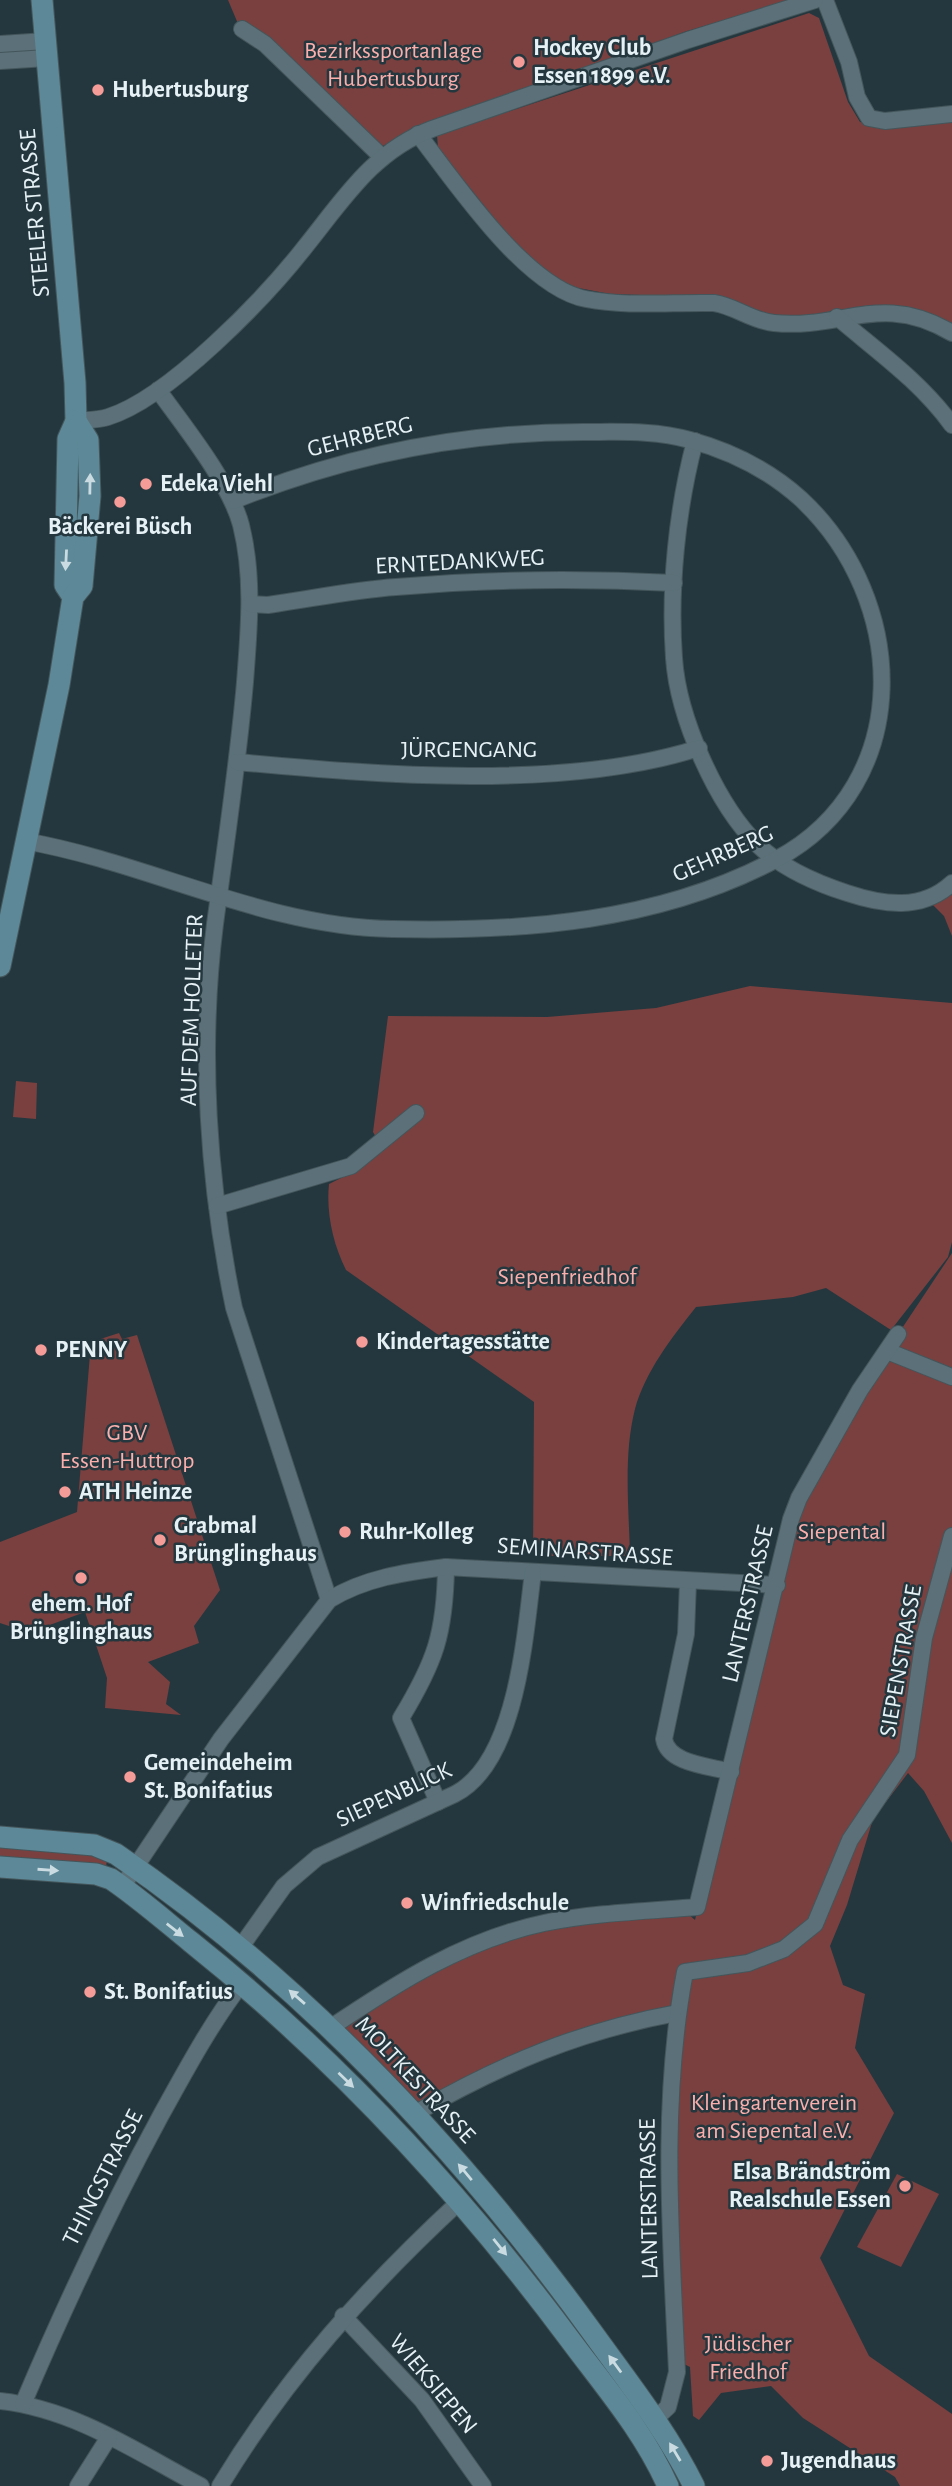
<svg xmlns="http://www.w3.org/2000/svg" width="952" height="2486" font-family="'Alegreya Sans',sans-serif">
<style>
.green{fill:#79403f}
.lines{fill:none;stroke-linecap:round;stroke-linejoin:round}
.street-casing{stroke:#44565b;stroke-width:18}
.secondary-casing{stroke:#44565b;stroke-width:23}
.street{stroke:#5b7078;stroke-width:16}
.secondary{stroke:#5d8897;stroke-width:21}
.oneway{fill:#cadce2}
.poi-dot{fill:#f59b98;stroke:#24373e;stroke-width:2.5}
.labels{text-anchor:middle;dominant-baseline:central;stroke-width:5;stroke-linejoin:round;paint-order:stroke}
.poi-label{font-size:24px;font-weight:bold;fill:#e5f1f5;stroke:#24373e;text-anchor:start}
.park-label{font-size:24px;fill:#fbafac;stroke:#24373e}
.street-label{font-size:24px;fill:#e5f1f5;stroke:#24373e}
</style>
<rect width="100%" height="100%" fill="#24373e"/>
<g class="green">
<polygon points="228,0 791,0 684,32 544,84 432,120 381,147 239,26"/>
<polygon points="809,13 819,18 848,102 860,122 873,124 952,115 952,332 913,314 779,321 704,297 610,294 568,286 543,270 509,237 438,148 437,135"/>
<polygon points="952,889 952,936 944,916 929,901"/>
<path d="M 750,986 L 952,1003 L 952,1242 L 948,1257 L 891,1330 L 826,1288 L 793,1297 L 696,1307 C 672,1337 645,1372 635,1409 C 623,1456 629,1509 630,1556 L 533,1556 L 534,1402 L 346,1270 C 333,1244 326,1213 329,1184 L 357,1170 L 377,1139 L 373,1132 L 388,1016 L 547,1017 L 656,1008 Z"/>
<polygon points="16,1081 37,1083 36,1119 13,1117"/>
<path d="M 952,1253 L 952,1843 L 924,1791 L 908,1773 L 873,1819 L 847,1905 L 830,1946 L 843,1985 L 865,1994 L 855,2048 L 894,2113 L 820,2258 L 869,2356 L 952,2414 L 952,2486 L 900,2486 L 895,2477 L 803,2418 L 771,2386 L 721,2393 L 699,2420 L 693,2416 L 690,2367 L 682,2363 L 674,2285 L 677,2013 L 629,2021 L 416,2113 L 334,2030 C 400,1988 467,1946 545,1929 C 591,1919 641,1917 688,1914 L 695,1920 L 792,1519 L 861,1390 Z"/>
<polygon points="119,1333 122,1339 137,1335 220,1590 194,1626 199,1643 148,1662 170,1682 166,1704 181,1715 105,1708 107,1678 85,1612 28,1633 25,1639 17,1641 12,1627 0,1623 0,1542 77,1512 91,1342"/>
<polygon points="0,1847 107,1857 106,1869 0,1862"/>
<polygon points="897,2174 939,2194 901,2267 857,2247"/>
</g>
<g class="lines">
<defs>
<g id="street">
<polyline points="825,0 849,62 857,97 869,118 885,121 952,114"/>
<polyline points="242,29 265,44 382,157"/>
<polyline points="0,44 46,41"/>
<polyline points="0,61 47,58"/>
<path d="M 418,134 C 455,182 526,288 586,299 C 627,307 672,302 714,303 C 735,306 752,321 774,323 C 842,330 882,291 952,333"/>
<path d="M 837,317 C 878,352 920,381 952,425"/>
<path d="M 158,390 C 184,426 230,483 241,525 C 254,577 249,629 245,682 C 238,763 226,843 215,924 C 199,1050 208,1184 234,1308 L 329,1600"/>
<path d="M 76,421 C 86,420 98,420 108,417 C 169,398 265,298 305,247 C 343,200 373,151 432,129 L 688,40 L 815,0"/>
<path d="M 695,441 C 677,509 669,588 674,658 C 678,717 716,804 758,845 C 782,868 816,883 847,893 C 883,905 922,911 952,883"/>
<path d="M 250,604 L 268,605 C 311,599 353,590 396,587 C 489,579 581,578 674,583"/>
<path d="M 237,762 C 377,775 564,791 699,748"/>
<path d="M 25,841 C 149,863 265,927 392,929 C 523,932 659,922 777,859 C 917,783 908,599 801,499 C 770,471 730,451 690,440 C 655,430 620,432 583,432 C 462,432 346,455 233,501"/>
<polyline points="217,1206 351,1166 416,1113"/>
<polyline points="887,1351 952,1377"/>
<path d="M 688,1582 L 686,1634 L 664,1739 C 668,1764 710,1766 731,1772"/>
<path d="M 438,1802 L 401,1718 C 435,1662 445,1634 446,1567"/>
<path d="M 122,1887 L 221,1739 L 329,1600 C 364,1578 406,1572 446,1567 L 777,1585"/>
<path d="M 240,1948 L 284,1886 L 318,1857 L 455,1794 C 517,1762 525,1635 533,1572"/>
<path d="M 330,2028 C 397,1983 464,1940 544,1923 C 593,1913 647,1911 697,1907 L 791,1519 L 799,1498 L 860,1390 L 898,1334"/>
<path d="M 416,2113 C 502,2064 579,2031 677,2013"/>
<polyline points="343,2316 422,2400 483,2486"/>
<path d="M 0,2401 C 74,2409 137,2452 201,2486"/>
<path d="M 23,2404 C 65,2305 110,2209 161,2115 C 186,2070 211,2023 242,1983"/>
<path d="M 655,2419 L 668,2407 L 677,2372 C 671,2238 660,2104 685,1972 L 748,1963 L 784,1949 L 815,1924 L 850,1840 L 907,1755 L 924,1638 L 952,1536"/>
<polyline points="78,2486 109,2437"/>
<path d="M 220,2486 C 286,2377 367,2287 460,2201"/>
</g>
<g id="secondary">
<polyline points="42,0 75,383 76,421 68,439 65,585 73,597"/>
<polyline points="0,966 59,685 73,597 82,586 90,496 88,440 76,421"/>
<path d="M 0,1837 L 94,1845 L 116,1854 C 303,1982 459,2148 592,2332 C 628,2382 667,2431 694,2486"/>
<path d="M 0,1867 L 96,1874 L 111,1879 C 139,1898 165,1921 191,1942 C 335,2057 461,2193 571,2341 C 606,2388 644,2432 668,2486"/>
</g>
</defs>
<use href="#street" class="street-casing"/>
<use href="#secondary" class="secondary-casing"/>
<use href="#street" class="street"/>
<use href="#secondary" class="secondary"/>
</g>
<defs><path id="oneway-solid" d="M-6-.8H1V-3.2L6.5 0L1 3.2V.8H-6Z" transform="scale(1.75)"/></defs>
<g class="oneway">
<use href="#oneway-solid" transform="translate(90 484) rotate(-89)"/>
<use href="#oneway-solid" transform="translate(66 560) rotate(93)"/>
<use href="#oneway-solid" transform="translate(48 1870) rotate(4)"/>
<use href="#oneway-solid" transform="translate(175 1930) rotate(38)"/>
<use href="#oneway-solid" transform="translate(297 1997) rotate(-139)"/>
<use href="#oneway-solid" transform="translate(346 2080) rotate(44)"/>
<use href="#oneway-solid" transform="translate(465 2172) rotate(-130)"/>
<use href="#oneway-solid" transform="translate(500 2247) rotate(51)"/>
<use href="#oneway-solid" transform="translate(615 2364) rotate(-126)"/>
<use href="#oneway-solid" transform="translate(675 2452) rotate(-121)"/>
</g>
<g class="poi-dot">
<circle cx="519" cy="62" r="7"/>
<circle cx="98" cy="90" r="7"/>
<circle cx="146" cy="484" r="7"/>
<circle cx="120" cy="502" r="7"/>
<circle cx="362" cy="1342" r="7"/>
<circle cx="41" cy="1350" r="7"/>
<circle cx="65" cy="1492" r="7"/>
<circle cx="345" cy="1532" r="7"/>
<circle cx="160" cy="1540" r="7"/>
<circle cx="81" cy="1578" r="7"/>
<circle cx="130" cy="1777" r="7"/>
<circle cx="407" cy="1903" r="7"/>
<circle cx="90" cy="1992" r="7"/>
<circle cx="905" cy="2186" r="7"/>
<circle cx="767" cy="2461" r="7"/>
</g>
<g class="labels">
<g class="poi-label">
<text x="533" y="48">Hockey Club<tspan x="533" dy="28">Essen 1899 e.V.</tspan></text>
<text x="112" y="90">Hubertusburg</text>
<text x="160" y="484">Edeka Viehl</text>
<text x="120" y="527" text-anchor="middle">Bäckerei Büsch</text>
<text x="376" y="1342">Kindertagesstätte</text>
<text x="55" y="1350">PENNY</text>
<text x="79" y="1492">ATH Heinze</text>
<text x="174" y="1526">Grabmal<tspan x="174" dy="28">Brünglinghaus</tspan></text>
<text x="359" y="1532">Ruhr-Kolleg</text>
<text x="81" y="1604" text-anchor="middle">ehem. Hof<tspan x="81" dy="28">Brünglinghaus</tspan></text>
<text x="144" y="1763">Gemeindeheim<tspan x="144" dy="28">St. Bonifatius</tspan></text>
<text x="421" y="1903">Winfriedschule</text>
<text x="104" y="1992">St. Bonifatius</text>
<text x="891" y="2172" text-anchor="end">Elsa Brändström<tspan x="891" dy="28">Realschule Essen</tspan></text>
<text x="781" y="2461">Jugendhaus</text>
</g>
<g class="park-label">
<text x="393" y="51">Bezirkssportanlage<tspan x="393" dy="28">Hubertusburg</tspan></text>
<text x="567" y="1277">Siepenfriedhof</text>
<text x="127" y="1433">GBV<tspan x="127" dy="28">Essen-Huttrop</tspan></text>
<text x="842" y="1532">Siepental</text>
<text x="774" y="2103">Kleingartenverein<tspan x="774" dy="28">am Siepental e.V.</tspan></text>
<text x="748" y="2344">Jüdischer<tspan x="748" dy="28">Friedhof</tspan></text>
</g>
<g class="street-label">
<text transform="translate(35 213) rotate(-95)">STEELER STRASSE</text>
<text transform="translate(360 437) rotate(-14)">GEHRBERG</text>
<text transform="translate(460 562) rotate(-3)">ERNTEDANKWEG</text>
<text x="469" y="750">JÜRGENGANG</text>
<text transform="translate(723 854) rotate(-24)">GEHRBERG</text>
<text transform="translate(192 1010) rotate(-88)">AUF DEM HOLLETER</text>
<text transform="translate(585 1552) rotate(4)">SEMINARSTRASSE</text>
<text transform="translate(748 1604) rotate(-77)">LANTERSTRASSE</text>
<text transform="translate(901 1661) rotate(-80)">SIEPENSTRASSE</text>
<text transform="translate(394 1795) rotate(-25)">SIEPENBLICK</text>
<text transform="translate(415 2080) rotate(47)">MOLTKESTRASSE</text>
<text transform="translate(103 2178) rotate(-63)">THINGSTRASSE</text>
<text transform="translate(649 2199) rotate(-91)">LANTERSTRASSE</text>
<text transform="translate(433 2384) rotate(50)">WIEKSIEPEN</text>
</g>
</g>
</svg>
